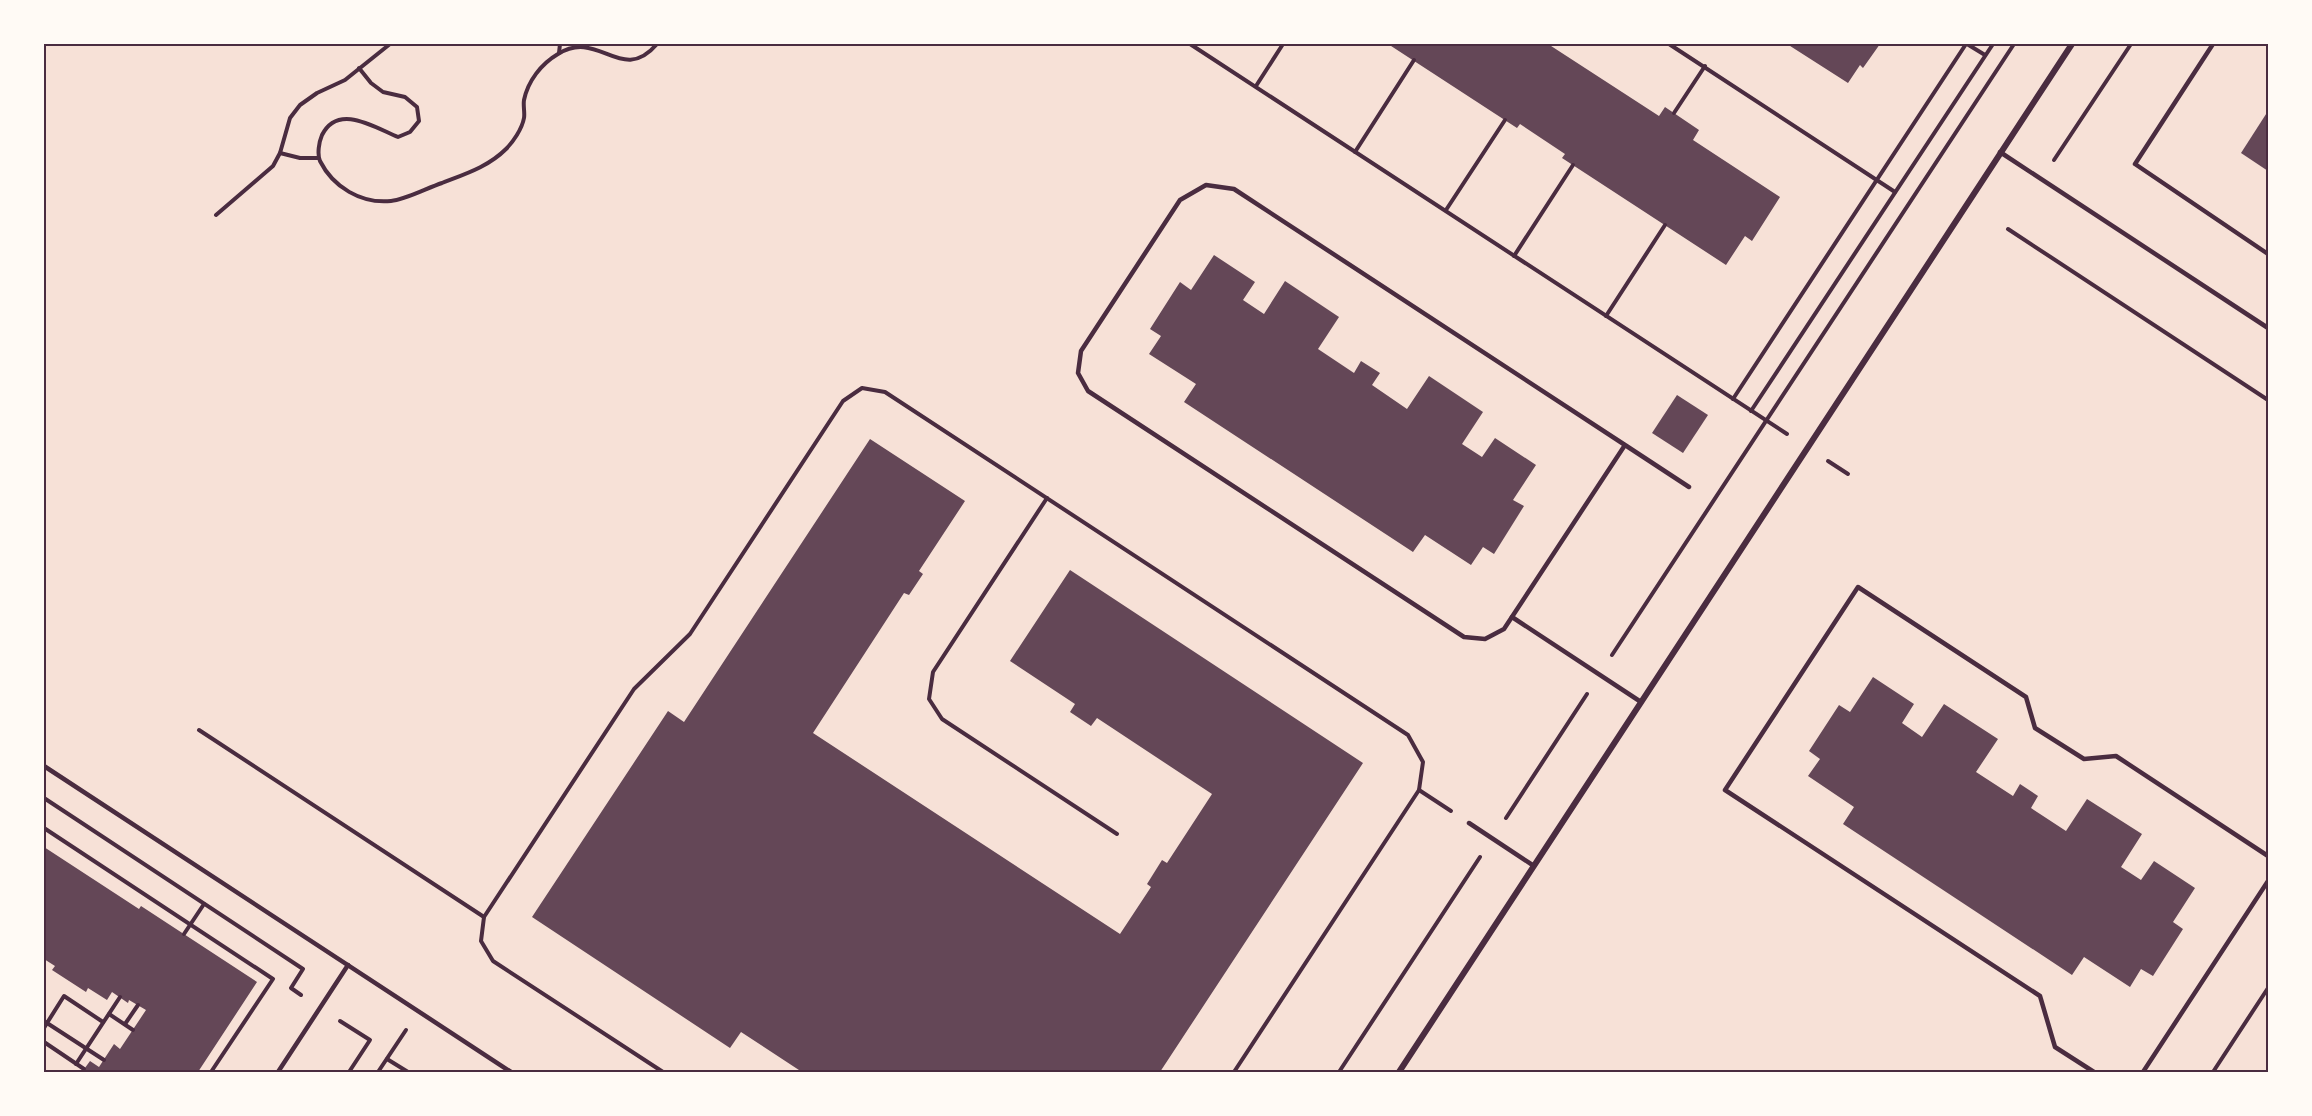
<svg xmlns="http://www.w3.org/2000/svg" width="2312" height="1116" font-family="'Playfair Display',serif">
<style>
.building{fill:#644757}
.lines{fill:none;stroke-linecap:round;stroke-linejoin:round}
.path{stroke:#4a2c40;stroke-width:4}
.service{stroke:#4a2c40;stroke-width:4.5}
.minor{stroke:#4a2c40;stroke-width:6}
.neatline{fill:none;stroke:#4a2c40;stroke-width:2}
</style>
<rect width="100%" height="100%" fill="#f7e1d7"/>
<g class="building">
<polygon points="1388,44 1548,44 1659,116 1665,107 1699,130 1693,140 1780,197 1752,241 1745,236 1726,265 1562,158 1565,154 1520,124 1517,128"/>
<polygon points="1787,44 1880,44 1863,68 1860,65 1848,83"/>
<polygon points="2268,111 2268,171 2241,153"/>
<polygon points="1214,255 1255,282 1243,300 1264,314 1285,281 1339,317 1318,349 1354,373 1361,361 1380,373 1372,385 1407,409 1429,376 1483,412 1462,444 1482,457 1495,438 1536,465 1513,500 1524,506 1494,554 1483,547 1471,565 1425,535 1413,552 1184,402 1196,384 1149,354 1161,336 1150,329 1180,282 1191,290"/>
<polygon points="1677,395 1708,415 1683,453 1652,433"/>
<polygon points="870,439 965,501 919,571 923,574 909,595 904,593 813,733 1120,934 1151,887 1147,884 1162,860 1167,863 1212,794 1097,718 1091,726 1070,712 1075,704 1010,661 1070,570 1363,763 1160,1072 802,1072 741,1032 730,1048 532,917 668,711 684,722"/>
<polygon points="1873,677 1914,704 1902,723 1922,737 1944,704 1998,739 1976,772 2013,796 2020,784 2038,796 2031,808 2066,831 2087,799 2142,834 2121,867 2141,880 2154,861 2195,888 2173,922 2183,929 2153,976 2141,969 2130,987 2084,957 2072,975 1843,824 1854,807 1808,776 1820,759 1809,751 1839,705 1850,712"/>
<polygon points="44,847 139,909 141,906 257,982 198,1072 82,1072 90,1061 99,1067 114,1044 120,1049 146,1010 129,1000 128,1003 112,992 107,1000 88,988 86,992 52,970 55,966 44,959"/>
</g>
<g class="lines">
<g class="path">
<polyline points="1190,44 1787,434"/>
<polyline points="1669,44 1895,192"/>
<polyline points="1967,44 1985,55"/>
<polyline points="559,53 560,44"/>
<path d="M 359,68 L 371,83 L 383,92 L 405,97 L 417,107 L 419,121 L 410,132 L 398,137 C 374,127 338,103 322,135 C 319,142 317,154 320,161 C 333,187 361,204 391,201 C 405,200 427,188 442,183 C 465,174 488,167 506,149 C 513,142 522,129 524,118 C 525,113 523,106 524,100 C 528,81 541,64 558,54 C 599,28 621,86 657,44"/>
<polyline points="1256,86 1283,44"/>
<polyline points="1674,113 1705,66"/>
<polyline points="1355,152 1414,60"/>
<polyline points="280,153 300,158 318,158"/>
<polyline points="2054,160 2131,44"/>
<polyline points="1446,210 1505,120"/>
<polyline points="216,215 273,166 280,153 290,118 300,105 317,93 345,80 390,44"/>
<polyline points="2008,229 2268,400"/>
<polyline points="1514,256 1573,165"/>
<polyline points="1606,316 1665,225"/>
<polyline points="1733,399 1966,44"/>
<polyline points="1751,411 1993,44"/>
<polyline points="1828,461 1848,474"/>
<polyline points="1047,498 933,672 929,699 942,719 1117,834"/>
<polyline points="1612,655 2014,44"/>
<polyline points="199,730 484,917"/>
<polyline points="1419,790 1451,811"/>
<polyline points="44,798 303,969 291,988 301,995"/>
<polyline points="1506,818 1587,694"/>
<polyline points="44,828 273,979 211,1072"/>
<polyline points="184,934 204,904"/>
<polyline points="109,1014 133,1030"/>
<polyline points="44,1021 47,1023 44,1028"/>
<polyline points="340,1021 370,1040 349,1072"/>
<polyline points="103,1022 64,996 47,1023 104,1060"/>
<polyline points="125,1024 138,1005"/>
<polyline points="44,1042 84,1069"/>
<polyline points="387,1059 408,1072"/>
<polyline points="76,1064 120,997"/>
<polyline points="378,1072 406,1030"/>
<polyline points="663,1072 493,961 481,941 484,917 634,689 690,634 843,401 862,388 885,392 1408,735 1423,762 1419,790 1234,1072"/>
<polyline points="1339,1072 1480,857"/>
<polyline points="2213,1072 2268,988"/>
</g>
<g class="service">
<polyline points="2213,44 2135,164 2268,254"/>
<polyline points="2000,152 2268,328"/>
<polyline points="1625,445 1504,629 1485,639 1464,637 1088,391 1078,373 1081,351 1180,200 1206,185 1234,189 1625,445 1689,487"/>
<polyline points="1512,617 1641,702"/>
<polyline points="44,766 511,1072"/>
<polyline points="1469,823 1534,866"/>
<polyline points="278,1072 348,965"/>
<polyline points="2094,1072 2055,1047 2040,996 1725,790 1858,587 2026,697 2035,728 2084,759 2116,756 2268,856"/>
<polyline points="2143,1072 2268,881"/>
</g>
<polyline class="minor" points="1399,1072 2072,44"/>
</g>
<rect width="2312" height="1116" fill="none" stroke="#fffaf5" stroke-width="90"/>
<rect x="45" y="45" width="2222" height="1026" class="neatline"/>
</svg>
